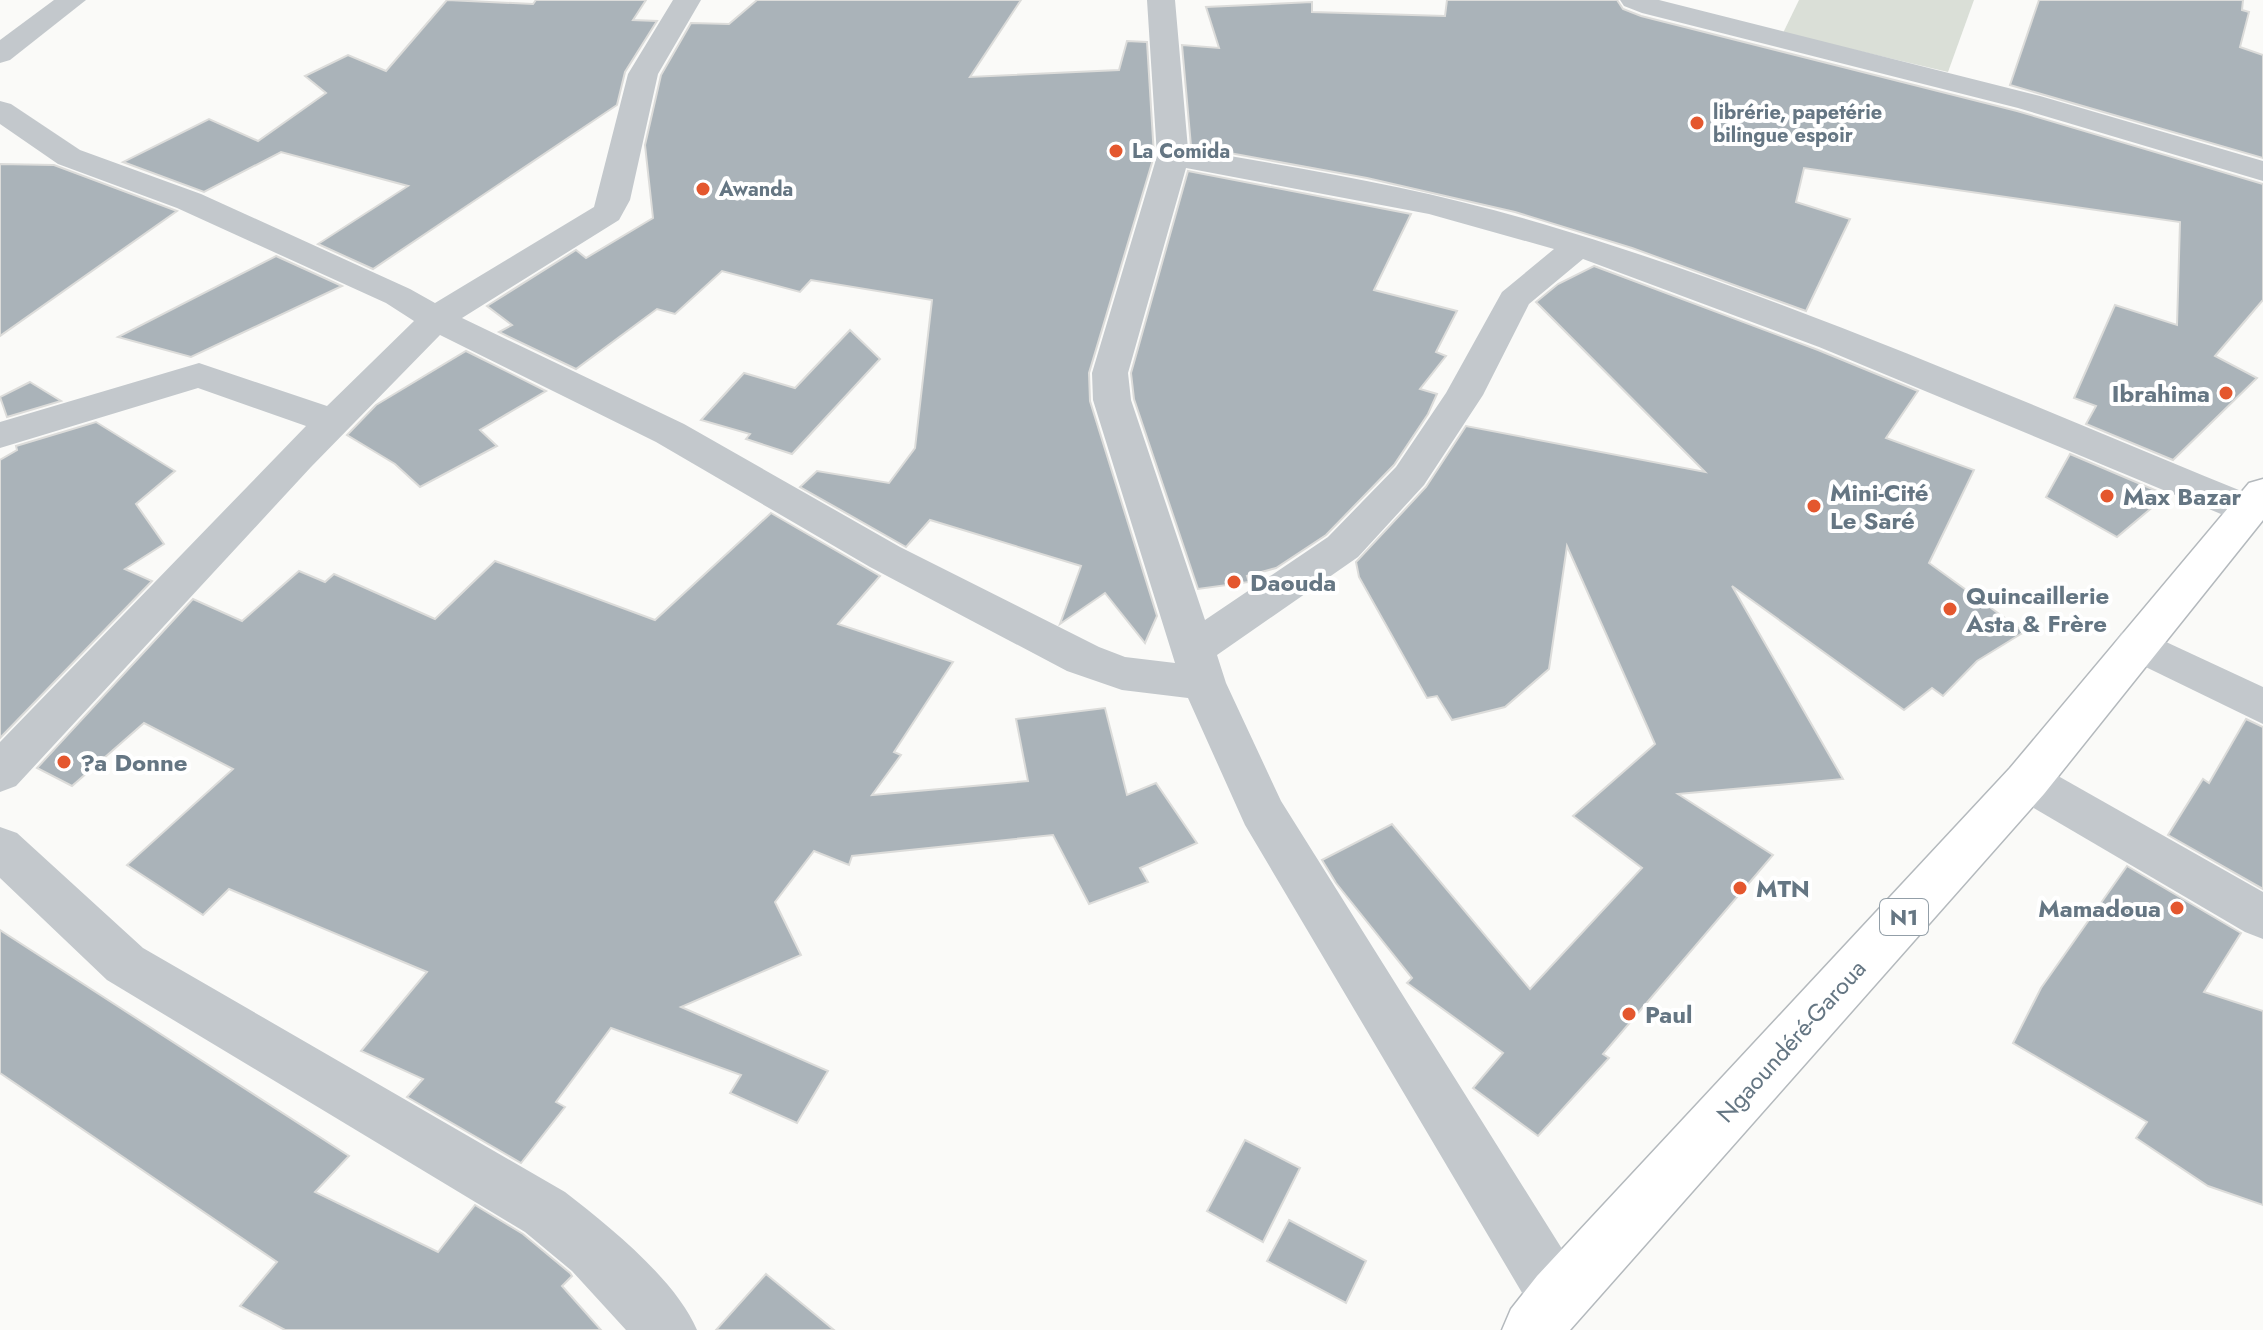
<svg xmlns="http://www.w3.org/2000/svg" width="2263" height="1330" font-family="Jost,sans-serif">
<style>
.green{fill:#dadfd7}
.building{fill:#aab3b9;stroke:#dcdcda;stroke-width:2}
.lines{fill:none;stroke-linecap:round;stroke-linejoin:round}
.highway-casing{stroke:#b4b9bd;stroke-width:3}
.minor{fill:#c3c8cc;fill-rule:evenodd}
.highway{fill:#fff;fill-rule:evenodd}
.poi-dot{fill:#e4572e;stroke:#fff;stroke-width:3}
.labels{text-anchor:middle;dominant-baseline:central;stroke-width:8;stroke-linejoin:round;paint-order:stroke}
.far-poi-label{font-size:20px;font-weight:bold;fill:#657683;stroke:#fff;text-anchor:start}
.shield{fill:#fff;stroke:#939fa8;stroke-width:2}
.shield-label{font-size:22px;font-weight:bold;fill:#657683}
.poi-label{font-size:24px;font-weight:bold;fill:#657683;stroke:#fff;text-anchor:start}
.street-label{font-size:24px;fill:#657683;stroke:#fff}
</style>
<rect width="100%" height="100%" fill="#fafaf8"/>
<polygon class="green" points="1799,0 1974,0 1948,72 1783,33"/>
<g class="building">
<polygon points="447,0 533,4 536,0 646,0 633,20 657,21 625,72 617,105 373,269 318,244 408,186 281,152 204,192 123,162 209,119 258,141 326,93 305,76 348,55 386,71"/>
<polygon points="757,0 1021,0 970,77 1119,70 1127,41 1147,42 1154,156 1089,373 1090,401 1157,616 1145,643 1105,593 1060,624 1081,566 930,520 906,547 800,487 817,471 889,483 915,448 932,300 811,280 800,292 722,271 675,314 657,309 576,369 499,332 512,325 487,306 576,250 586,258 653,218 645,145 661,75 691,23 729,24"/>
<polygon points="1447,0 1617,0 1623,9 1641,16 2017,111 2263,184 2263,300 2215,356 2257,378 2173,460 2086,424 2096,406 2074,398 2115,305 2177,325 2180,222 1804,168 1796,202 1850,219 1806,311 1632,248 1515,212 1367,178 1191,146 1182,45 1219,48 1206,7 1312,2 1312,12 1445,16"/>
<polygon points="2039,0 2243,0 2242,10 2249,12 2240,47 2263,55 2263,158 2010,85"/>
<polygon points="0,164 54,165 177,211 0,336"/>
<polygon points="1188,171 1411,214 1374,290 1457,311 1436,352 1446,356 1420,389 1437,394 1428,414 1394,465 1326,535 1276,568 1247,576 1249,582 1198,589 1134,399 1131,373"/>
<polygon points="276,256 342,286 191,357 118,337"/>
<polygon points="1594,266 1818,350 1918,391 1886,438 1974,470 1929,563 2024,632 1977,661 1943,696 1932,688 1904,710 1732,586 1843,779 1678,794 1773,855 1603,1054 1609,1058 1538,1136 1473,1088 1503,1053 1407,983 1412,978 1336,883 1322,860 1392,824 1530,989 1642,868 1573,816 1655,744 1567,546 1549,669 1505,707 1452,720 1437,696 1427,698 1359,577 1356,562 1426,487 1466,426 1705,472 1536,302 1558,284"/>
<polygon points="850,330 880,359 792,454 746,439 750,434 701,420 744,373 795,388"/>
<polygon points="466,351 546,391 480,430 497,446 420,487 395,464 347,435 376,405"/>
<polygon points="30,382 61,401 7,417 0,397"/>
<polygon points="96,422 175,471 136,504 164,544 125,569 152,581 0,738 0,460 17,450 16,446"/>
<polygon points="2070,454 2164,494 2167,495 2117,537 2046,497"/>
<polygon points="771,513 880,576 838,624 953,662 894,752 901,755 872,795 1028,781 1016,719 1105,708 1127,795 1156,783 1197,843 1140,868 1148,882 1089,904 1053,835 852,856 849,865 814,851 775,902 801,955 681,1007 828,1071 797,1123 730,1093 741,1075 611,1028 556,1102 565,1107 521,1163 407,1097 423,1079 361,1051 427,972 229,889 203,915 127,865 233,769 144,723 72,786 37,768 193,599 242,621 299,571 325,582 334,574 435,619 495,561 655,620"/>
<polygon points="2246,719 2263,727 2263,889 2168,835 2203,779 2209,783"/>
<polygon points="2127,866 2241,933 2204,992 2263,1011 2263,1205 2208,1186 2136,1138 2147,1122 2013,1043 2041,988"/>
<polygon points="0,930 349,1156 315,1192 438,1252 475,1205 523,1234 570,1273 572,1276 562,1286 601,1330 285,1330 240,1306 277,1262 0,1073"/>
<polygon points="1245,1140 1300,1168 1263,1242 1207,1211"/>
<polygon points="1289,1220 1366,1261 1346,1303 1267,1261"/>
<polygon points="766,1274 834,1330 716,1330"/>
</g>
<g class="lines">
<defs>
<polygon id="highway" points="2263,479 2263,520 2044,794 1570,1330 1502,1330 1511,1309 1537,1276 2010,768 2249,483"/>
</defs>
<use href="#highway" class="highway-casing"/>
<g class="minor">
<polygon points="54,0 86,0 10,60 0,63 0,40"/>
<path d="M 673,0 L 701,0 L 658,74 L 630,200 L 619,220 L 462,318 L 684,424 L 900,547 L 1099,647 L 1125,657 L 1175,663 L 1093,400 L 1092,373 L 1157,156 L 1147,0 L 1175,0 L 1188,149 C 1307,169 1427,189 1543,224 C 1789,297 2024,403 2261,499 L 2263,516 L 2247,523 L 2233,519 L 1819,347 L 1583,259 L 1529,304 L 1483,395 L 1424,485 L 1358,557 L 1217,655 L 1226,683 L 1281,801 L 1579,1276 L 1588,1297 L 1579,1318 L 1558,1327 L 1537,1318 L 1245,825 L 1188,698 L 1122,690 L 1067,671 L 870,567 L 656,442 L 440,335 L 311,467 L 16,786 L 0,792 L 0,742 L 306,426 L 198,388 L 0,448 L 0,422 L 199,363 L 327,406 L 414,321 L 386,303 L 177,208 L 58,164 L 0,124 L 0,101 L 11,104 L 80,150 L 201,194 L 410,289 L 435,303 L 594,207 L 628,74 ZM 1186,168 L 1429,214 L 1554,249 L 1502,292 L 1446,393 L 1396,467 L 1328,537 L 1205,620 L 1131,400 L 1128,373 Z"/>
<polygon points="1620,0 1659,0 2040,96 2263,161 2263,181 2018,108 1642,13 1624,6"/>
<polygon points="2136,628 2263,687 2263,724 2121,655 2114,644 2121,633"/>
<polygon points="2027,762 2044,768 2263,892 2263,939 2245,932 2010,794 2004,781 2010,768"/>
<path d="M 0,827 L 17,833 L 143,948 L 565,1192 C 609,1226 676,1280 697,1330 L 626,1330 L 572,1271 L 525,1232 L 107,980 L 0,878 Z"/>
</g>
<use href="#highway" class="highway"/>
</g>
<g class="poi-dot">
<circle cx="1697" cy="123" r="8"/>
<circle cx="1116" cy="151" r="8"/>
<circle cx="703" cy="189" r="8"/>
<circle cx="2226" cy="393" r="8"/>
<circle cx="2107" cy="496" r="8"/>
<circle cx="1814" cy="506" r="8"/>
<circle cx="1234" cy="582" r="8"/>
<circle cx="1950" cy="609" r="8"/>
<circle cx="64" cy="762" r="8"/>
<circle cx="1740" cy="888" r="8"/>
<circle cx="2177" cy="908" r="8"/>
<circle cx="1629" cy="1014" r="8"/>
</g>
<g class="labels">
<g class="far-poi-label">
<text x="1713" y="112">librérie, papetérie<tspan x="1713" dy="23">bilingue espoir</tspan></text>
<text x="1132" y="151">La Comida</text>
<text x="719" y="189">Awanda</text>
</g>
<rect class="shield" x="1880" y="899" width="48" height="36" rx="6"/>
<g class="shield-label">
<text x="1904" y="917">N1</text>
</g>
<g class="poi-label">
<text x="2210" y="393" text-anchor="end">Ibrahima</text>
<text x="1830" y="492">Mini-Cité<tspan x="1830" dy="28">Le Saré</tspan></text>
<text x="2123" y="496">Max Bazar</text>
<text x="1250" y="582">Daouda</text>
<text x="1966" y="595">Quincaillerie<tspan x="1966" dy="28">Asta &amp; Frère</tspan></text>
<text x="80" y="762">?a Donne</text>
<text x="1756" y="888">MTN</text>
<text x="2161" y="908" text-anchor="end">Mamadoua</text>
<text x="1645" y="1014">Paul</text>
</g>
<g class="street-label">
<text transform="translate(1791 1041) rotate(-48)">Ngaoundéré-Garoua</text>
</g>
</g>
</svg>
